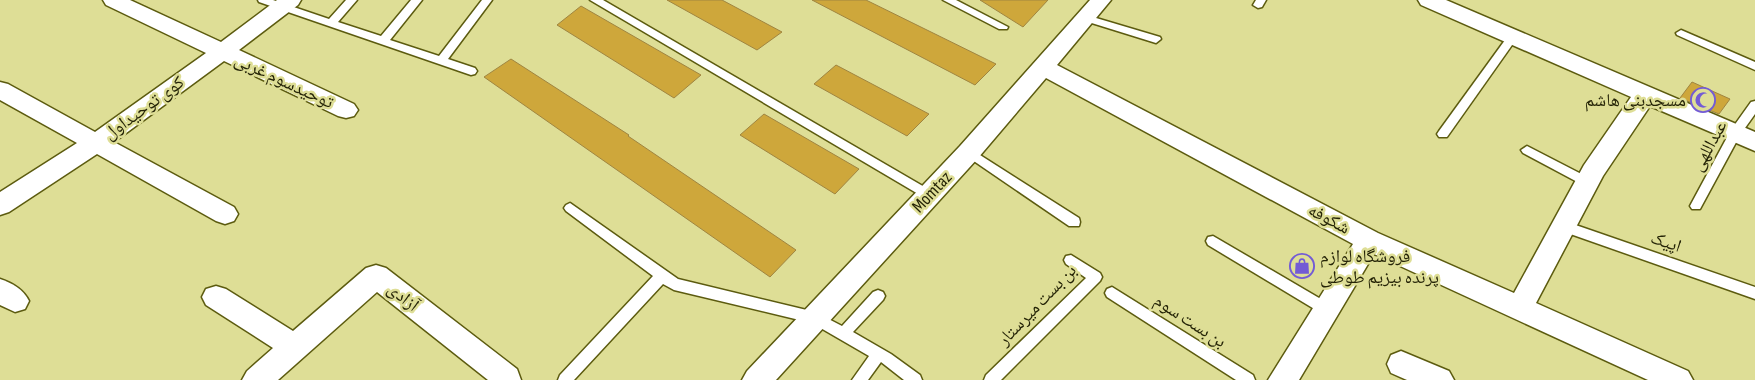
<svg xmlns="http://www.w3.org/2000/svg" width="1755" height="380" font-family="'Sofia Sans Condensed','Noto Naskh Arabic',sans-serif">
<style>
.building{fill:#cea73b;stroke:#9f8541}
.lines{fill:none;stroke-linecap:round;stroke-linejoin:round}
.service-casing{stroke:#5c5b0f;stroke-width:3}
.minor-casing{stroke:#5c5b0f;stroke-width:3}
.service{fill:#fff;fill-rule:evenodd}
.minor{fill:#fff;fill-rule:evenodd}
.labels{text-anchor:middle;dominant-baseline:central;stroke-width:5;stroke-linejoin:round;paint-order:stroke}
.street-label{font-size:18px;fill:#252407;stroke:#dede96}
.poi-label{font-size:18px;fill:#252407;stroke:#dede96;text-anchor:end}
</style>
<rect width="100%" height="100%" fill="#dede96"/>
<g class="building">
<polygon points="667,0 722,0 782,32 757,50"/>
<polygon points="812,0 866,0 996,64 975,85"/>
<polygon points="980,0 1048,0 1023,27"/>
<polygon points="581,6 701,75 674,98 557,25"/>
<polygon points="511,59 629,135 628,136 796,250 770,277 484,77"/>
<polygon points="836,65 929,114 907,136 814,84"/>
<polygon points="1692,82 1730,99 1719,114 1680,98"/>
<polygon points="764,114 859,169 835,194 740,135"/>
</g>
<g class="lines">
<defs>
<g id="service">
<polygon points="258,0 273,0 329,19 346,0 357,0 338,22 381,36 411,0 422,0 390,40 439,56 482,0 492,0 448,59 475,68 477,71 475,74 471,75 259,2"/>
<polygon points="590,0 603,0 933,192 935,195 933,198 925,198"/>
<polygon points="943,0 956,0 1008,27 1007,29 999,29"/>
<polygon points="1256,0 1266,0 1262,7 1258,8 1253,5"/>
<polygon points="1086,15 1160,37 1161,39 1156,43 1082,20 1081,18 1082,16"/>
<polygon points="1681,30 1755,62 1755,70 1677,35 1676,33"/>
<polygon points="1512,34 1517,38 1447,137 1439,137 1437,134 1439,131 1508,36"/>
<polygon points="1755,101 1755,114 1740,135 1700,209 1692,209 1690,206 1731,130 1751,102"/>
<polygon points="1527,146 1591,179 1593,182 1591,185 1583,185 1523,153 1521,150"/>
<polygon points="969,148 1079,218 1080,222 1079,226 1069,226 965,155 963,152 965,149"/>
<polygon points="570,203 678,279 815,312 842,326 873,292 878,290 883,292 885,296 883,300 853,332 891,354 920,375 922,380 904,380 881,362 868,380 852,380 869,356 812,323 674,290 663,284 574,380 558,380 560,375 653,276 566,211 564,208 566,205"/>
<polygon points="1564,221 1755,287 1755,299 1559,230 1558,226 1559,222"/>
<polygon points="1213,236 1331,305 1333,309 1331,313 1326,315 1321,313 1208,245 1206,241 1208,237"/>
<polygon points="1071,255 1100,273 1102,277 1100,281 1001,380 984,380 986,375 1086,278 1066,264 1064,260 1066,256"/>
<polygon points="1112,287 1253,375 1255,380 1236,380 1107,297 1105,293 1107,289"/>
</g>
<g id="minor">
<polygon points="103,0 130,0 221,42 277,0 301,0 298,5 239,50 354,104 358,110 354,116 346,118 338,116 224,61 114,142 234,207 238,214 234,221 225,224 216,221 97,154 9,212 0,215 0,192 77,143 0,100 0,82 8,84 95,132 206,53 106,5"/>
<polygon points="1090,0 1111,0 1057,65 1378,233 1514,293 1584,165 1631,97 1421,5 1418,0 1446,0 1755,132 1755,151 1650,106 1603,176 1536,303 1688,371 1693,380 1648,380 1374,254 1299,380 1268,380 1353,244 1046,78 978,158 776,380 742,380 747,371 960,146"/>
<polygon points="376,265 386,268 517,369 521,380 488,380 377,292 278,380 242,380 247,371 273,348 206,305 202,297 206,289 216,286 226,289 293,331 366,268"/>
<path d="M 0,279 C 12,283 23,289 29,301 L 25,309 L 15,312 L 0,305 Z"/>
<polygon points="1401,351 1449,371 1454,380 1407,380 1391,373 1387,364 1391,355"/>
</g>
</defs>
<use href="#service" class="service-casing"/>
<use href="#minor" class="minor-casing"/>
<use href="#service" class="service"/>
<use href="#minor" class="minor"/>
</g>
<defs>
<symbol id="mosque-ring" viewBox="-11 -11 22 22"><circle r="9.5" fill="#dede96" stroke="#735bd5" stroke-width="1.5"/><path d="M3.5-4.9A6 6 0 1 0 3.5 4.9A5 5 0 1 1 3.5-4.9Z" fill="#735bd5"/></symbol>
<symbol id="shop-ring" viewBox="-11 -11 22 22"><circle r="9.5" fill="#dede96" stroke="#735bd5" stroke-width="1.5"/><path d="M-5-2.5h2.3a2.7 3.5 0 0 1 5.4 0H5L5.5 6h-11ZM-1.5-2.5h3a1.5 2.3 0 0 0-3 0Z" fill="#735bd5"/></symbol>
</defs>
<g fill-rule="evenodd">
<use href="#mosque-ring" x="1689" y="86" width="28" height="28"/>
<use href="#shop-ring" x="1288" y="252" width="28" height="28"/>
</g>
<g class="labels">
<g class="street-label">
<text transform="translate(284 81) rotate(25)">توحیدسوم غربی</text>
<text transform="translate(144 108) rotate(-36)">کوی توحیداول</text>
<text transform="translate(1709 146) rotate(-61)">عبداللهی</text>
<text transform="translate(932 192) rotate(-47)">Momtaz</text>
<text transform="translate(1329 219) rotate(28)">شکوفه</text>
<text transform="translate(1666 242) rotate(19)">اپیک</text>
<text transform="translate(403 297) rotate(38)">آزادی</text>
<text transform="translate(1037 305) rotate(-46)">بن بست میرستار</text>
<text transform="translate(1190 321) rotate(33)">بن بست سوم</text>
</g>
<g class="poi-label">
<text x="1686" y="100">مسجدبنی هاشم</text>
<text x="1320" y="256" text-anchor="start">فروشگاه لوازم<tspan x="1320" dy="21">پرنده بیزیم طوطی</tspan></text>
</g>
</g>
</svg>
